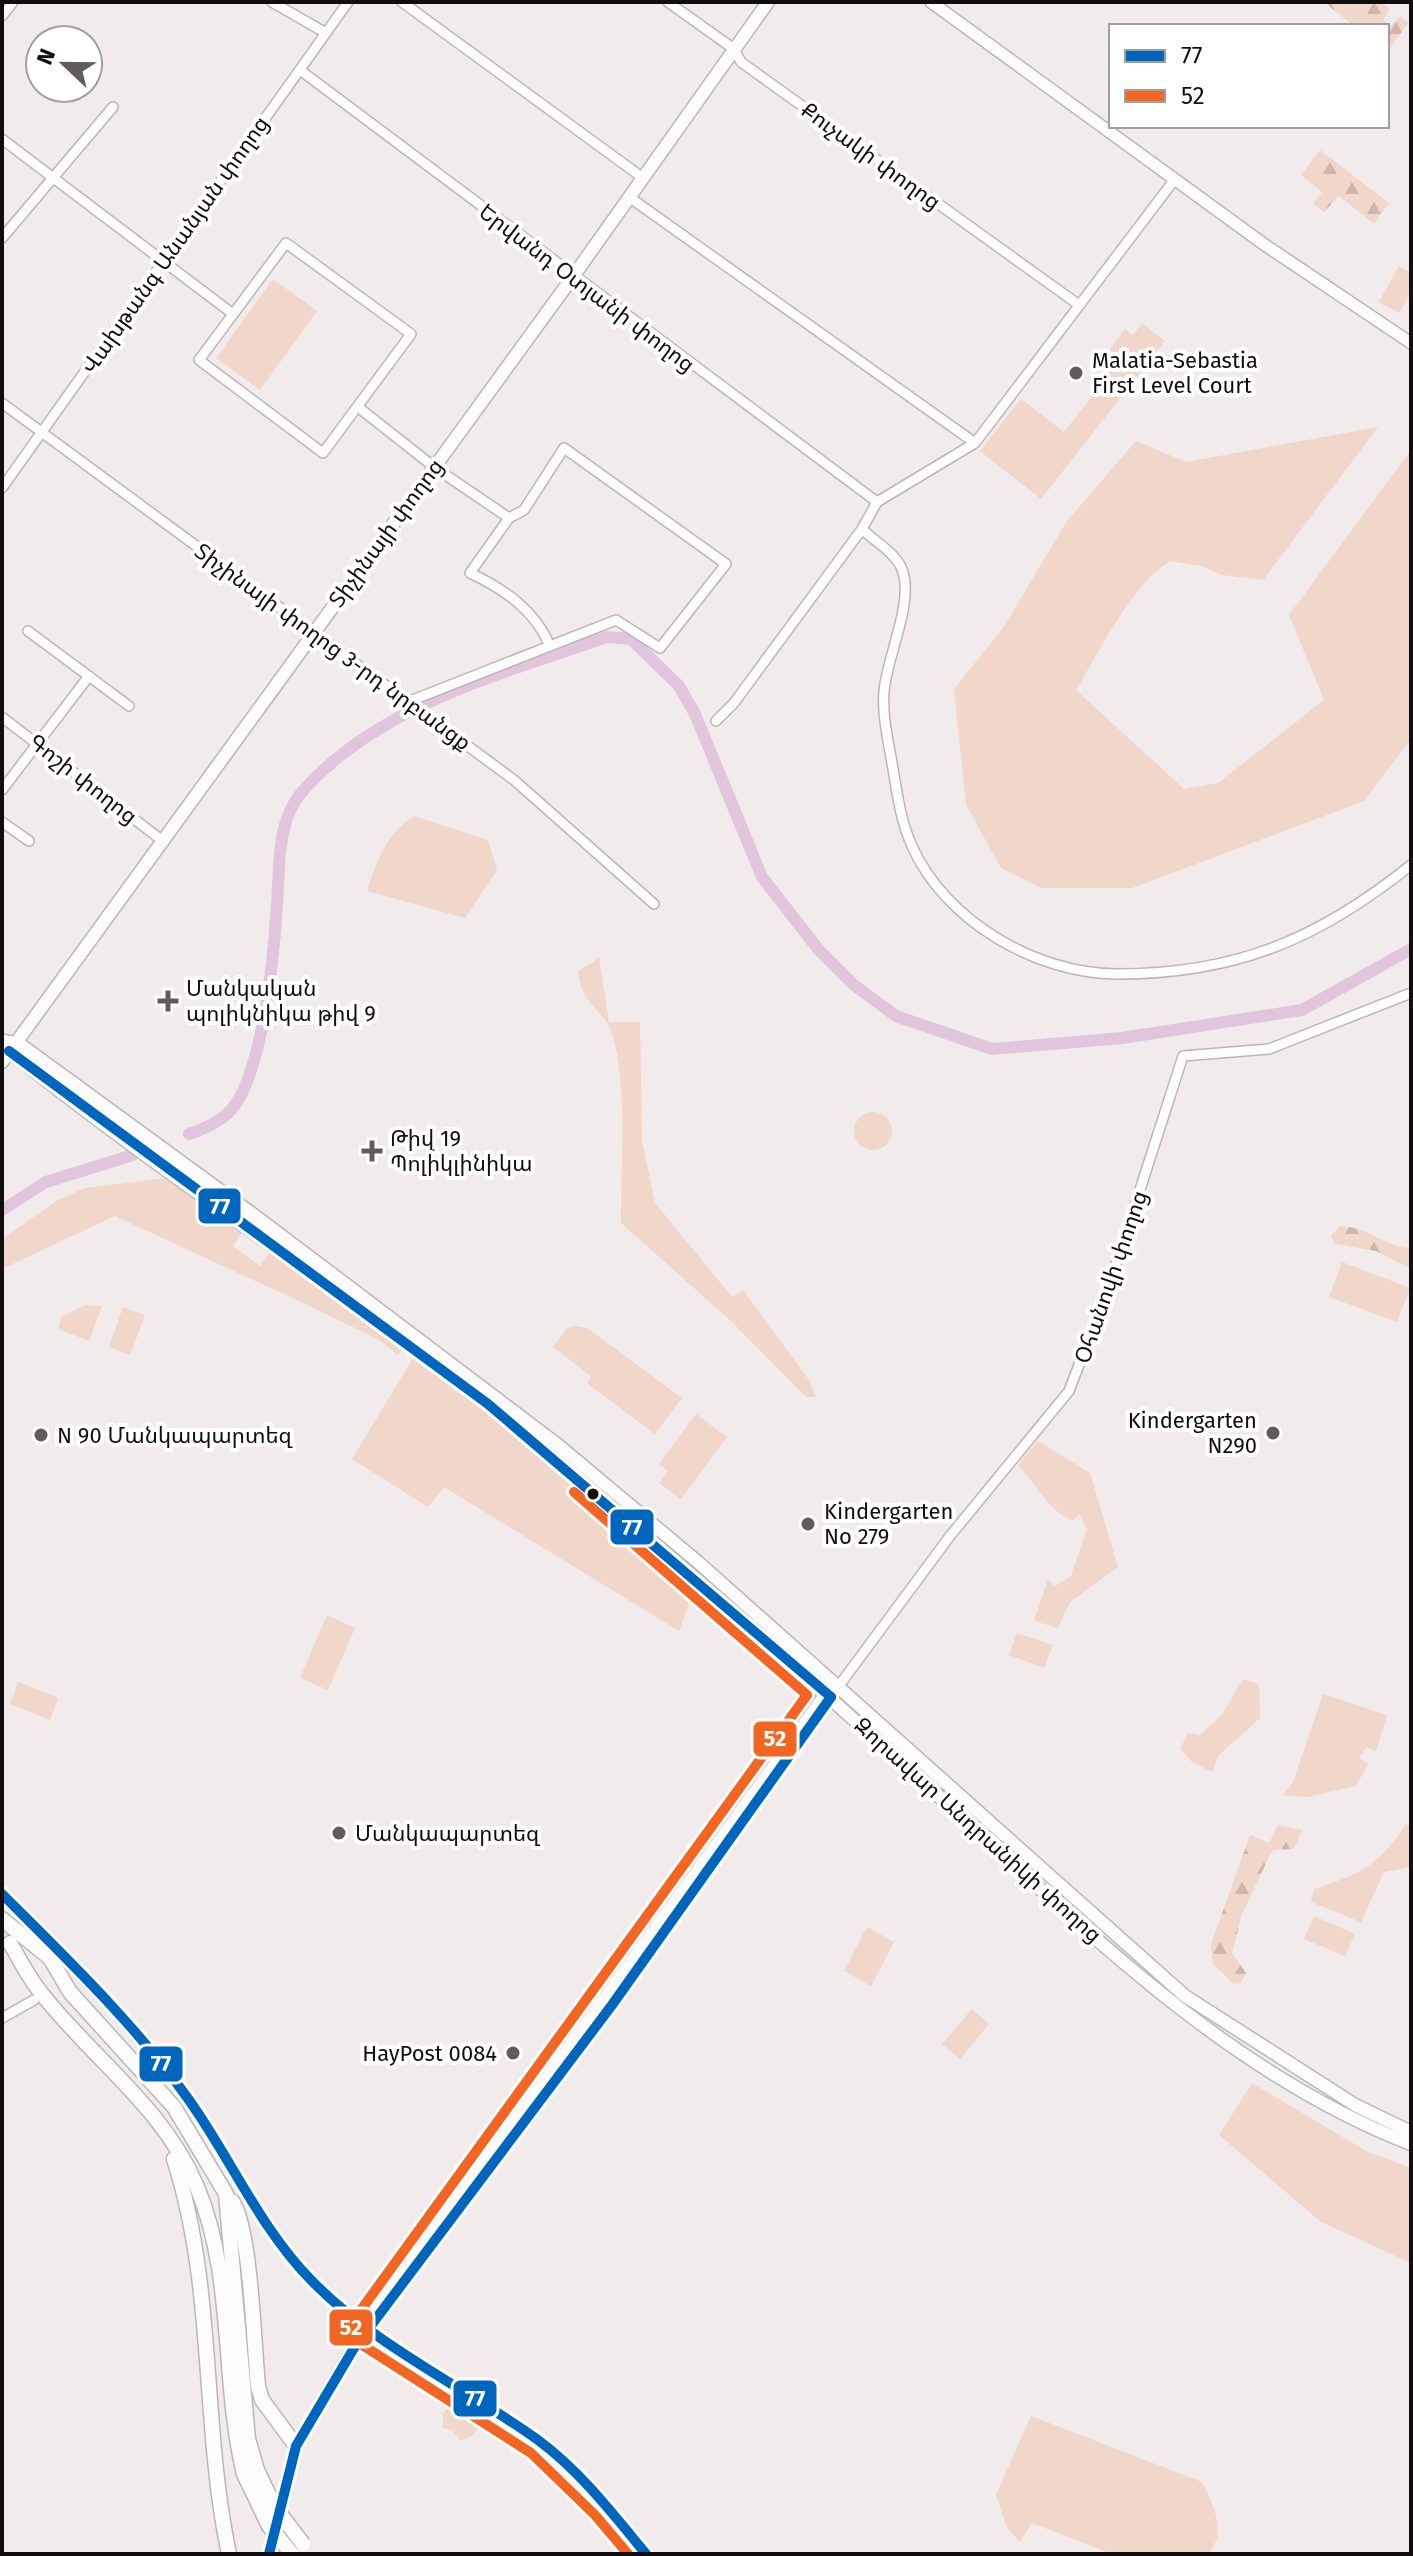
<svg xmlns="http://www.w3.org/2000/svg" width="1413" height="2556" font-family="'Fira Sans','Noto Sans Armenian',sans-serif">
  <defs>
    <pattern id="forest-firs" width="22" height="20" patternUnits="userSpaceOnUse" patternTransform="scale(2)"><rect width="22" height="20" fill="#f1d6ca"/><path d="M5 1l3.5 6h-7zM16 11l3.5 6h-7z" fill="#ceb6ac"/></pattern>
  </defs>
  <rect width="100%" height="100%" fill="#f1ebec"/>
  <!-- green -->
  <g fill="#f1d6ca">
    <polygon points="1399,266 1411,273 1411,292 1399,313 1379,302"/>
    <polygon points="273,279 317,311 260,390 216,358"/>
    <polygon points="1142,323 1165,341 1041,499 980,451 1021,399 1064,432 1108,376 1104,372 1115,357 1108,351 1125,329 1133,335"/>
    <path d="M1378,427L1263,580L1222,575L1201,566L1170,561C1131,585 1100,651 1076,690L1184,789L1218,783L1324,700L1289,615L1411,450V739L1364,801L1132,888H1041L1001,868L966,805L954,689L1003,628L1067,521L1136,441L1186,462Z"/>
    <path d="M414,816L488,840L497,870L465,918L367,891C376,862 387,832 414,816Z"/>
    <path d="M599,958L609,1022H640L642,1141L655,1203L732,1297L743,1290L809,1380L816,1397H806L731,1321L621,1223C620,1164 628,1098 614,1040C607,1008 582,1010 578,971Z"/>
    <circle cx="873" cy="1131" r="19"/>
    <polygon points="174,1177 248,1224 233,1246 260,1266 276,1244 407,1340 398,1355 378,1339 303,1303 115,1216 2,1269 2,1239 58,1200 85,1188"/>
    <polygon points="1342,1262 1410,1288 1397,1322 1329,1297"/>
    <polygon points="85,1305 102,1306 89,1341 58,1329 61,1317"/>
    <polygon points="123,1307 145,1315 130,1355 109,1347"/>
    <polygon points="576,1326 587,1328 682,1398 655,1434 587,1383 591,1376 553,1347 567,1328"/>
    <polygon points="418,1350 696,1586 679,1631 444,1487 428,1507 352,1459"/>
    <polygon points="696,1414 727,1437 681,1499 659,1483 668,1471 659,1464"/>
    <path d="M1038,1441L1090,1473L1118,1567L1070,1602L1058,1628L1034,1621L1048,1579L1055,1586L1071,1576L1087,1529L1079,1514L1073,1521C1046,1509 1040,1488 1018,1465Z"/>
    <polygon points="327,1615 355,1628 328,1690 300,1678"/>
    <polygon points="1017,1633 1053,1645 1044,1668 1009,1655"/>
    <polygon points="1243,1679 1259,1684 1260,1718 1219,1755 1212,1772 1192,1762 1180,1749 1188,1733 1200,1735 1221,1716"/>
    <polygon points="18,1682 58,1698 50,1720 10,1704"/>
    <polygon points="1323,1694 1387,1715 1376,1751 1366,1747 1359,1758 1368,1764 1356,1786 1307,1797 1283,1795 1293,1782"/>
    <path d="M1406,1824L1411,1827V1867L1384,1872L1361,1922L1311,1902L1314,1889C1360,1874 1379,1866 1406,1824Z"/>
    <polygon points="1314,1916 1355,1934 1345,1956 1304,1939"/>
    <polygon points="867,1927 894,1942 871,1986 844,1971"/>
    <polygon points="972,2009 989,2024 960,2059 942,2044"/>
    <polygon points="1252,2083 1368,2152 1411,2168 1411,2263 1321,2222 1219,2135"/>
    <polygon points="452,2401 482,2423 472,2436 461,2441 452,2430 443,2428 443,2414"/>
    <path d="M1031,2416L1202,2482C1213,2505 1228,2532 1208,2554H1112L1032,2523L1020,2542L1007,2528L996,2495Z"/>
  </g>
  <!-- forest -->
  <g fill="url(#forest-firs)">
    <polygon points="1324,2 1381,2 1390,9 1383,20 1391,26 1400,16 1408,23 1388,51 1387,26 1354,26"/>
    <polygon points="1320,150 1389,203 1374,224 1339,196 1324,212 1313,204 1322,192 1301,175"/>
    <path d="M1340,1226C1368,1226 1384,1247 1411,1248V1269L1376,1251L1335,1244L1331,1236Z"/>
    <polygon points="1278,1825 1302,1830 1294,1849 1274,1850 1269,1857 1242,1914 1232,1953 1246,1973 1241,1983 1234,1984 1213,1964 1211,1944 1250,1835 1269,1843"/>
  </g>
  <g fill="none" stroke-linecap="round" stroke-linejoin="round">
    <!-- canal -->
    <g stroke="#e0c5dd" stroke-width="12">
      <path d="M189,1134C204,1129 220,1122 231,1110C263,1074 274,954 277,904C280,868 276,823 301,793C376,706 501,674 606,637L631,639L679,686L695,714L762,877L818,949L854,985L896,1016L992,1049L1122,1038L1302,1010L1411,949"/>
      <polyline points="2,1210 46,1182 133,1155"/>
    </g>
    <!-- minor casing -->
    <g stroke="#bbb6b7" stroke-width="12">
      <g id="minor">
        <polyline points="272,2 326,33"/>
        <polyline points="402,2 643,178"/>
        <polyline points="668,2 734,49 741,62 1079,305"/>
        <polyline points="2,16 13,2"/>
        <polyline points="300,70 877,502 862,529 734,703 716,721"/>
        <polyline points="2,139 233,314"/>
        <polyline points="629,197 975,443"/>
        <polyline points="2,238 113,107"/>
        <polygon points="286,243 411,334 323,453 199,360"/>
        <polyline points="2,403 514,780 654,904"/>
        <polyline points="358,407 434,467 509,518"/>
        <polyline points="2,488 348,2"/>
        <polyline points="877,502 975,443 1175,179"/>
        <path d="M862,529C875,542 898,554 903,572C913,604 887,657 884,691C882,715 888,740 892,763C897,791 900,820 912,846C945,921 1037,974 1117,974C1236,974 1319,939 1411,865"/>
        <polyline points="28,631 129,706"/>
        <path d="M410,701L616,620L660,648L726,564L564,448L524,510L509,518L470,573C504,589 535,610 550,646"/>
        <polyline points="2,717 164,842"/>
        <polyline points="2,790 89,676"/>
        <polyline points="2,822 29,841"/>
        <polyline points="2,1039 17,1042"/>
        <polyline points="838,1687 950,1536 1069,1391 1109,1286 1183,1056 1269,1049 1411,993"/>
        <polyline points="2,2018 34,2000"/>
      </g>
    </g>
    <!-- tertiary casing -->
    <g stroke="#bbb6b7" stroke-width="14">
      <polyline id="tertiary" points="931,2 1265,245 1411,343"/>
    </g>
    <!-- secondary casing -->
    <g stroke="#bbb6b7" stroke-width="15">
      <g id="secondary">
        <polyline points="17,1042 262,1221 558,1445 699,1563 1185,1996 1355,2105 1411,2132"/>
        <path d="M9,1051C195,1201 401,1325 582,1481C705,1586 825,1693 945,1802C1086,1930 1230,2074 1411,2144"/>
        <polyline points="2,1062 572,278 768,2"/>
        <path d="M2,1894C63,1955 140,2031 189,2100C231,2159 261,2229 311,2280C377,2348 462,2386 538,2440C575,2466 617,2518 646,2554"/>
        <polyline points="269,2554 296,2446 364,2329 831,1687"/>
      </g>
    </g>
    <!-- trunk casing -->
    <g stroke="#bbb6b7" stroke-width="17">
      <g id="trunk">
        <polyline points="2,1919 50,1958 70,1992 174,2107 226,2194 248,2439 257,2470"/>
        <path d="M10,1943C20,1960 29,1979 42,1994C93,2059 165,2109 197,2187C235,2278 221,2379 244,2474"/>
        <path d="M174,2159C216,2290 201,2422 229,2554"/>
        <path d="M232,2201C251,2228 254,2348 258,2386L262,2400L296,2446"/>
      </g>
    </g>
    <!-- minor -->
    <use href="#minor" stroke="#fdfcfc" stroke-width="9"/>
    <!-- tertiary -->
    <use href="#tertiary" stroke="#fdfcfc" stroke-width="11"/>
    <!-- secondary -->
    <use href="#secondary" stroke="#fdfcfc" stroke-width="12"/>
    <!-- trunk -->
    <use href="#trunk" stroke="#fdfcfc" stroke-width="14"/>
    <!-- trunk-bridge casing -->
    <g stroke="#bbb6b7" stroke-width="17" stroke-linecap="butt">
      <g id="trunk-bridge">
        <polyline points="257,2470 274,2506 303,2544"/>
        <polyline points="244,2474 269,2526 292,2554"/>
      </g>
    </g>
    <!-- trunk-bridge -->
    <use href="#trunk-bridge" stroke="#fdfcfc" stroke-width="14"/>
    <!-- bus-1 casing -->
    <g stroke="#fff" stroke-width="16">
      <g id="bus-1">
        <polyline points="9,1051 488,1404 831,1697"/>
        <path d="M2,1894C67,1959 135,2024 189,2100C231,2159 260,2228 311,2280C376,2347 463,2386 538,2440C580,2471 613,2514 646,2554"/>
        <polyline points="269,2554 296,2446 354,2348 612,2005 831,1697"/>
      </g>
    </g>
    <!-- bus-2 casing -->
    <g stroke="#fff" stroke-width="16">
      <polyline id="bus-2" points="574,1492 807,1695 353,2321 350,2330 356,2341 531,2453 595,2515 628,2554"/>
    </g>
    <!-- bus-1 -->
    <use href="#bus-1" stroke="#0065bd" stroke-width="10"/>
    <!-- bus-2 -->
    <use href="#bus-2" stroke="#f26522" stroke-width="10"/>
  </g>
  <!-- markers -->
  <g fill="#605b5c" stroke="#fff" stroke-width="3">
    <circle cx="1076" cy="373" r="8"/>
    <path d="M164 989h8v8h8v8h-8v8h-8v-8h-8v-8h8z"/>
    <path d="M368 1139h8v8h8v8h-8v8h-8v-8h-8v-8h8z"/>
    <circle cx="1273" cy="1433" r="8"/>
    <circle cx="41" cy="1435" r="8"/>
    <circle cx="808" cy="1524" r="8"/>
    <circle cx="339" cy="1833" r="8"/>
    <circle cx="513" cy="2053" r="8"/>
  </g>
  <circle fill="#120e0e" stroke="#fff" stroke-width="3" cx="593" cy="1494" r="7"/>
  <g text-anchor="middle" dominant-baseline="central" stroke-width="8" stroke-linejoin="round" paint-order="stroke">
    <!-- street labels -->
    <g font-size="22" fill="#120e0e" stroke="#fff">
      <text transform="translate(871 156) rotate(36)">Քուչակի փողոց</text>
      <text transform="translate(175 245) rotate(-55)">Վախթանգ Անանյան փողոց</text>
      <text transform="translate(587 288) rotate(37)">Երվանդ Օտյանի փողոց</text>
      <text transform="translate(386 533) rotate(-54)">Տիչինայի փողոց</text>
      <text transform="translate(333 647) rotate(36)">Տիչինայի փողոց 3-րդ նրբանցք</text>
      <text transform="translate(83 779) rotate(38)">Գոշի փողոց</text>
      <text transform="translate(1111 1277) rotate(-71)">Օհանովի փողոց</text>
      <text transform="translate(978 1830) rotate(42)">Զորավար Անդրանիկի փողոց</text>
    </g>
    <!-- poi labels -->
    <g font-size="22" fill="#120e0e" stroke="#fff" text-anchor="start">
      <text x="1092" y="360">Malatia-Sebastia<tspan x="1092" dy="25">First Level Court</tspan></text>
      <text x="186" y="988">Մանկական<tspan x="186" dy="25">պոլիկնիկա թիվ 9</tspan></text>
      <text x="390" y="1138">Թիվ 19<tspan x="390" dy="25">Պոլիկլինիկա</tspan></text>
      <text x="1257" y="1420" text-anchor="end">Kindergarten<tspan x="1257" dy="25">N290</tspan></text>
      <text x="57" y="1435">N 90 Մանկապարտեզ</text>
      <text x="824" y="1511">Kindergarten<tspan x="824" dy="25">No 279</tspan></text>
      <text x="355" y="1833">Մանկապարտեզ</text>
      <text x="497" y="2053" text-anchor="end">HayPost 0084</text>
    </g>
  </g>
  <g stroke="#fff" stroke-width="3">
    <rect x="197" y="1187" width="45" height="38" rx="8" fill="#0065bd"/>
    <rect x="609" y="1508" width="46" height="38" rx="8" fill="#0065bd"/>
    <rect x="752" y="1720" width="46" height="38" rx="8" fill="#f26522"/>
    <rect x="138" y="2045" width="46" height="38" rx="8" fill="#0065bd"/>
    <rect x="328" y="2308" width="46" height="39" rx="8" fill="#f26522"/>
    <rect x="452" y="2379" width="46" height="39" rx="8" fill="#0065bd"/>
  </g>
  <g font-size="22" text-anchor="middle" font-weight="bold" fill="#fff">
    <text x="220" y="1214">77</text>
    <text x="632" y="1535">77</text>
    <text x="775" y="1746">52</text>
    <text x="161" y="2071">77</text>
    <text x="351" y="2335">52</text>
    <text x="475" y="2406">77</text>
  </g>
  <!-- border -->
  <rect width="1413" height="2556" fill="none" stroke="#120e0e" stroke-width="8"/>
  <!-- legend -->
  <rect x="1109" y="24" width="280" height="104" fill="#ffffff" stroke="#a09f9f" stroke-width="2"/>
  <rect x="1125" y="50" width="40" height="12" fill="#0065bd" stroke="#a09f9f" stroke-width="2"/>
  <text x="1181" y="64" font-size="24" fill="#120e0e">77</text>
  <rect x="1125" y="90" width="40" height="12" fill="#f26522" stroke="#a09f9f" stroke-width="2"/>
  <text x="1181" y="104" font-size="24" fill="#120e0e">52</text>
  <!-- north arrow -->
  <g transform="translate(64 64) rotate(292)"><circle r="38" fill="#ffffff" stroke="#a09f9f" stroke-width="2"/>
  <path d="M0-6L14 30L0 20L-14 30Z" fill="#605b5c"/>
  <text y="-12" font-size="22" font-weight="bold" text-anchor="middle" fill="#120e0e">N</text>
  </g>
</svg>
